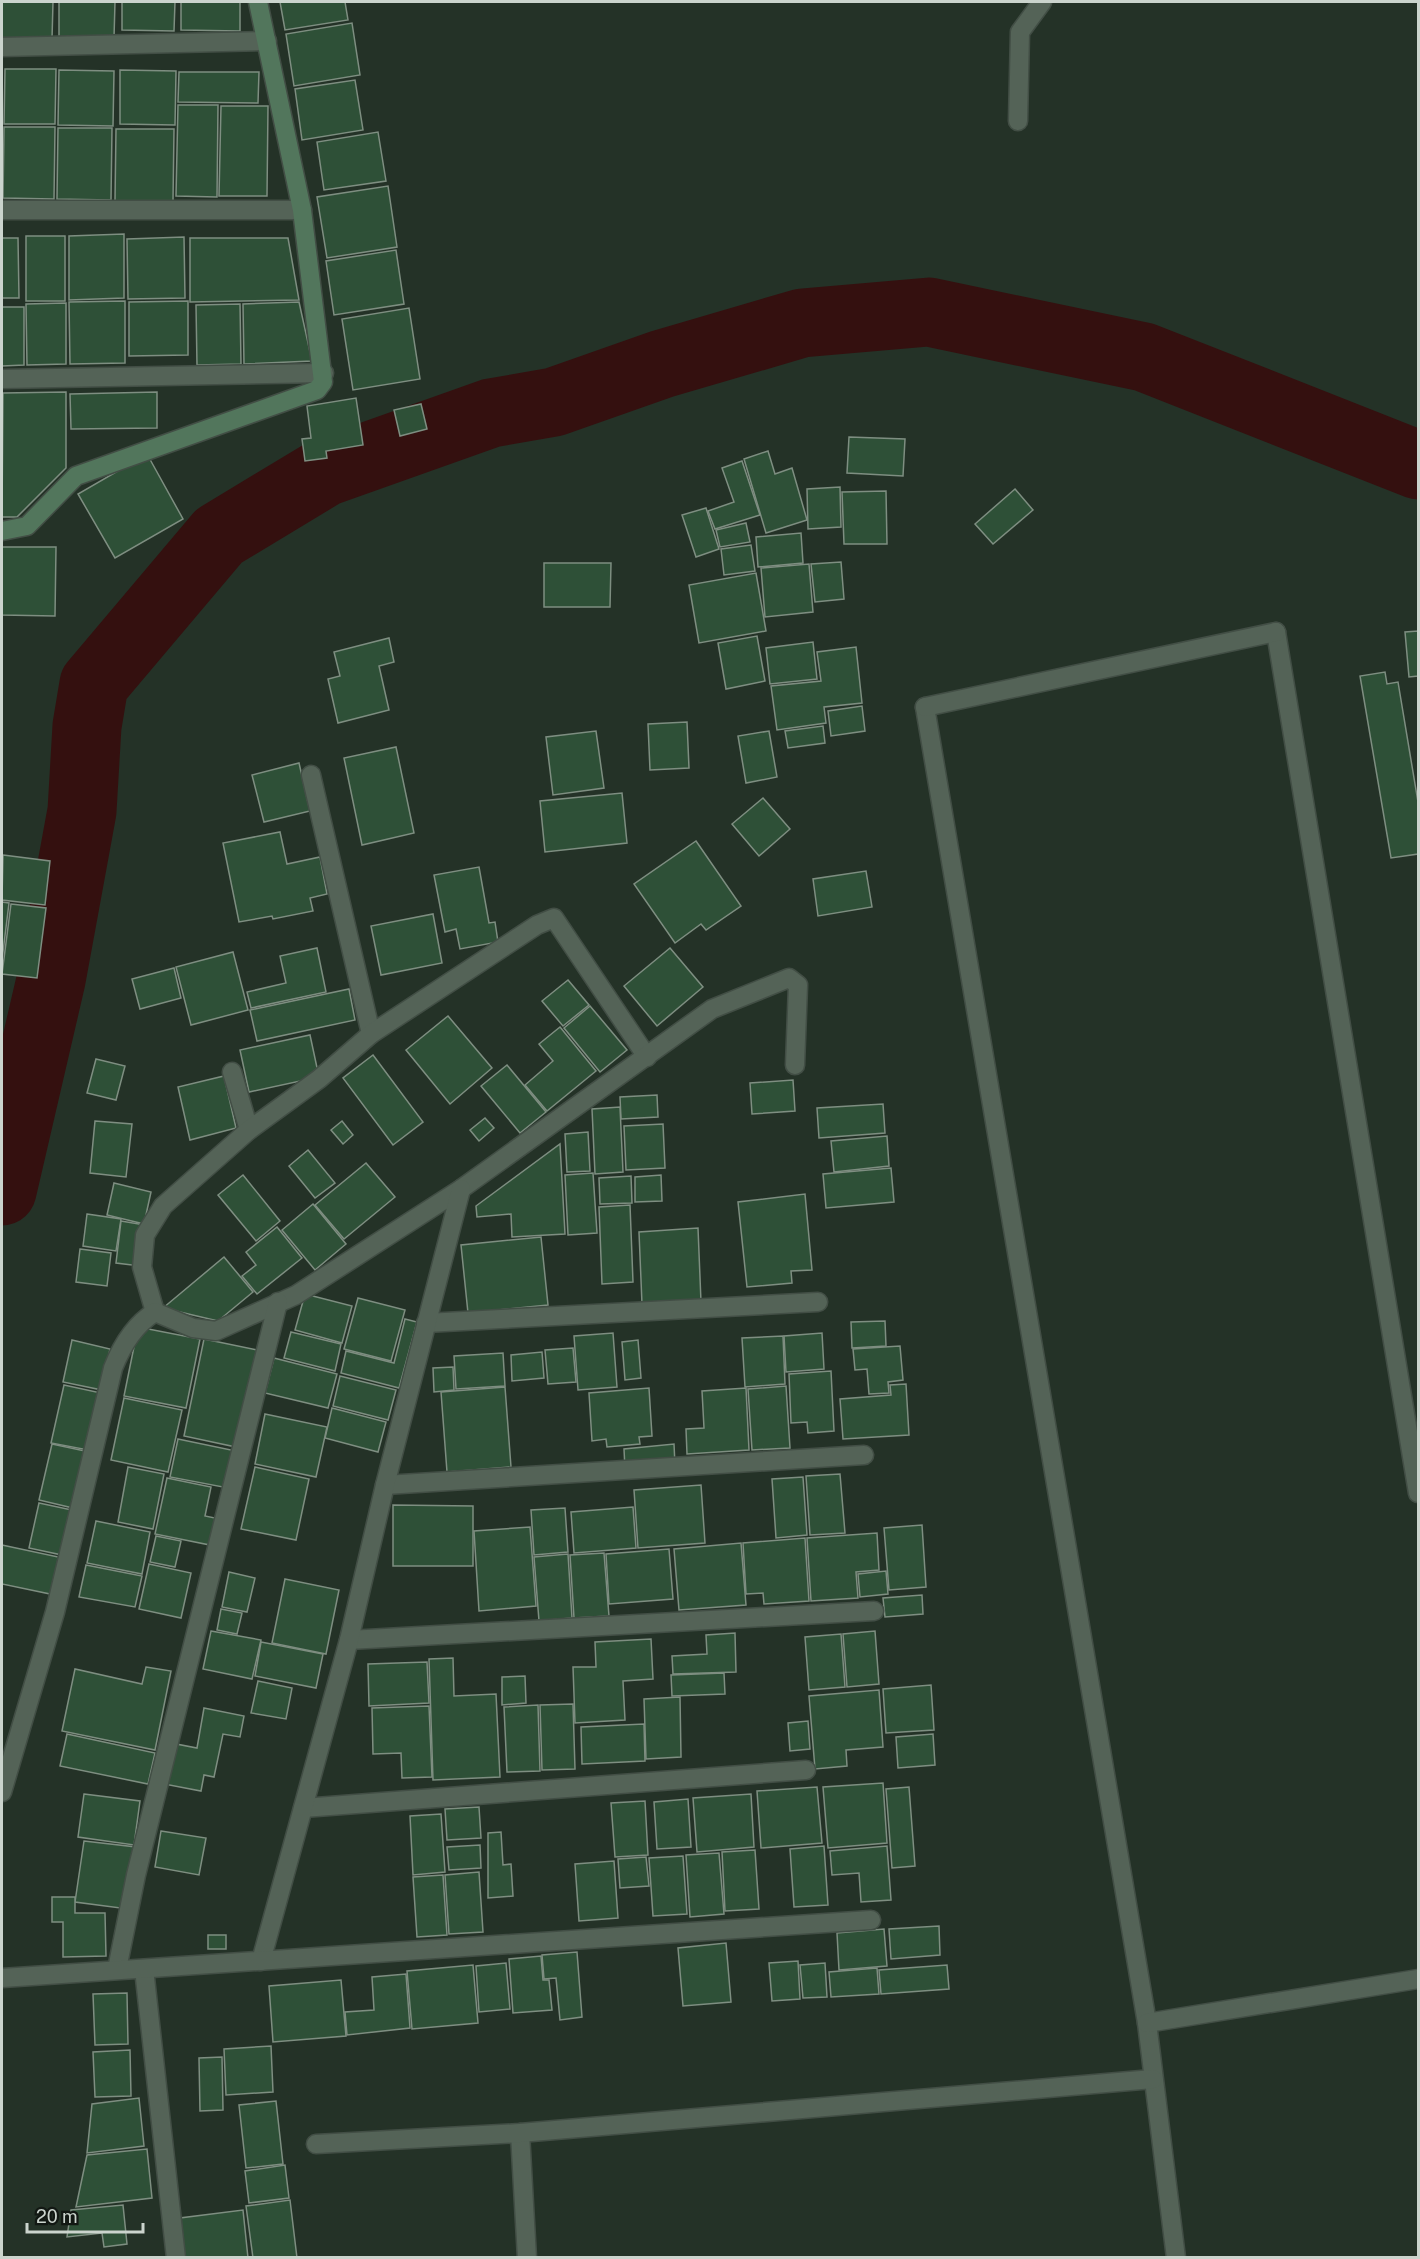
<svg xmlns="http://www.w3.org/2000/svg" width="1420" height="2259" font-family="'Public Sans',sans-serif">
  <rect width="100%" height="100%" fill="#243227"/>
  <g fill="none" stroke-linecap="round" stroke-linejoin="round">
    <!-- river -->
    <polyline stroke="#34100f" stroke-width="69" points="2,1191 51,980 82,811 87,726 94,684 219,536 325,472 491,413 554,402 662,364 802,323 929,312 1144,357 1418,465"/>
  </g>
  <!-- building -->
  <g fill="#2e5037" stroke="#7e8e81" stroke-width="1.5">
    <polygon points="2,2 53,2 52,39 2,38"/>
    <polygon points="59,2 115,2 114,38 59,37"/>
    <polygon points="122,2 175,2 174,31 122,30"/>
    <polygon points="181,2 240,2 240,31 181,30"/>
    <polygon points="280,2 345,2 348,20 285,30"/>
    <polygon points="352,23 360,75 294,86 286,34"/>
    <polygon points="5,69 56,69 55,124 4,124"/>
    <polygon points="59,70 114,71 113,126 58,125"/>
    <polygon points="120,70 176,71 175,125 120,124"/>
    <polygon points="179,72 259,72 258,103 178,102"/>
    <polygon points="355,80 363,130 302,140 295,89"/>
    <polygon points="178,105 218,105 217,197 176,196"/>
    <polygon points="221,106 268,106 267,196 219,196"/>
    <polygon points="4,127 55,127 54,199 3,198"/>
    <polygon points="58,128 112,128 111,200 57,199"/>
    <polygon points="116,129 174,129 173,201 115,201"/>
    <polygon points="378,132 386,181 324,190 317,142"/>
    <polygon points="388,186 397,247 327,258 317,197"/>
    <polygon points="124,234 124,298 69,300 69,236"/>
    <rect x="26" y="236" width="39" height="65"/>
    <polygon points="184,237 185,298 128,299 127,239"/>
    <polygon points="2,238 18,238 19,298 2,298"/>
    <polygon points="190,238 288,238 299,300 190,302"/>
    <polygon points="396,250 404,304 334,315 326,261"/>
    <polygon points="125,301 125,363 70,364 69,302"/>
    <polygon points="188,301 188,355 129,356 129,302"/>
    <polygon points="299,302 312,361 244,364 243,304"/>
    <polygon points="66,303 66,364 27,365 26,304"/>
    <polygon points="240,304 241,364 197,365 196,305"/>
    <polygon points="2,307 24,307 24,365 2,366"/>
    <polygon points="409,308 420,379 353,390 342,319"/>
    <polygon points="66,392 66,468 17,517 2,517 3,393"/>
    <polygon points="157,392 157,428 71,429 70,394"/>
    <polygon points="356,398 363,445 326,451 327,458 305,461 302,439 311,438 307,406"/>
    <polygon points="421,404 427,429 400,436 394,410"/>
    <polygon points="849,437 905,439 903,476 847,473"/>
    <polygon points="768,451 775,474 792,468 807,520 766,533 744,459"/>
    <polygon points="147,454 183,519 115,558 78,494"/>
    <polygon points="742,461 760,515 715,529 708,511 734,502 722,468"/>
    <polygon points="840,487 841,527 808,529 807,489"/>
    <polygon points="1015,489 1033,510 993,544 975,524"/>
    <polygon points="886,491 887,544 844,544 842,492"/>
    <polygon points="706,508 719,549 696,557 682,515"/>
    <polygon points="746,523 750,542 720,547 716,530"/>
    <polygon points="801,533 803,563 758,567 756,537"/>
    <polygon points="751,545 755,571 724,575 721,549"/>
    <polygon points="2,547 56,547 55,616 2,615"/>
    <polygon points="841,562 844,599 815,602 811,564"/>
    <polygon points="544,563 611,563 610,607 544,607"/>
    <polygon points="809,564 813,612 765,617 761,568"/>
    <polygon points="756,573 766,631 699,643 689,585"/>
    <polygon points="1418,631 1418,676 1409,677 1405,632"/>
    <polygon points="757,636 765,681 726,689 718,643"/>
    <polygon points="389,638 394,662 379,666 389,710 338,723 328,679 340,676 334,652"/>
    <polygon points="813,642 817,679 770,684 766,648"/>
    <polygon points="856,647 862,703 824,707 826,723 777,730 771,686 821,681 817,652"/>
    <polygon points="1385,672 1387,684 1398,682 1418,802 1418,854 1391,858 1360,676"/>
    <polygon points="862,706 865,731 831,736 828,711"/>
    <polygon points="687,722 689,768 650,770 648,724"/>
    <polygon points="823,726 825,743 788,748 785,731"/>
    <polygon points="596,731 604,788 553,795 546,737"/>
    <polygon points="769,731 777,777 746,783 738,736"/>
    <polygon points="396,747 414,833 362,845 344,758"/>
    <polygon points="299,763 310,811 264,822 252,775"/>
    <polygon points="622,793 627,843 545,852 540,801"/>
    <polygon points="763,798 790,829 759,856 732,824"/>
    <polygon points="280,832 287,864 320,857 327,894 310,898 313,911 273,919 272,916 239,922 223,843"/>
    <polygon points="696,841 741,906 706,930 701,924 675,943 634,884"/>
    <polygon points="3,855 50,861 45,905 2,900"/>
    <polygon points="479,867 489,923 495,922 498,942 460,949 456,929 445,932 434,875"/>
    <polygon points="866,871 872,907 818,916 813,879"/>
    <polygon points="2,902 9,903 2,960"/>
    <polygon points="11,904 46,908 37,978 2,974"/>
    <polygon points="433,914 442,963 381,975 371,926"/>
    <polygon points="317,948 326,992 251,1008 247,992 286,983 280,956"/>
    <polygon points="670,948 703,987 657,1026 624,986"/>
    <polygon points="233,952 248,1010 191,1025 176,967"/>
    <polygon points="174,968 181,998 140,1009 132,979"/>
    <polygon points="568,980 589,1005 563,1026 542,1001"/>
    <polygon points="349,989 355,1020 257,1041 250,1010"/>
    <polygon points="590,1006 627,1050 600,1072 564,1028"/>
    <polygon points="448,1016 492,1068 450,1104 406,1050"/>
    <polygon points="560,1027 596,1071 547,1111 525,1085 553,1061 539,1044"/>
    <polygon points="310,1035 319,1077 249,1092 240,1050"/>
    <polygon points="373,1055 423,1122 393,1145 343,1078"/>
    <polygon points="96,1059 125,1066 116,1100 87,1093"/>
    <polygon points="507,1065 546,1112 520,1133 481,1086"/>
    <polygon points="224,1076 236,1128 190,1140 178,1087"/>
    <polygon points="793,1080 795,1111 752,1114 750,1083"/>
    <polygon points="657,1095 658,1117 621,1119 620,1097"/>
    <polygon points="883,1104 885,1133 819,1138 817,1108"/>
    <polygon points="620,1107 623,1172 595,1174 592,1109"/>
    <polygon points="485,1118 494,1128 479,1141 470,1130"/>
    <polygon points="95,1121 132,1124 126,1177 90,1173"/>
    <polygon points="342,1121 353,1135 343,1144 331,1130"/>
    <polygon points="663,1124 665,1168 626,1170 624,1126"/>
    <polygon points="588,1132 590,1171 567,1172 565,1134"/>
    <polygon points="887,1136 889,1166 834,1172 831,1141"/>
    <polygon points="560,1144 565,1234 512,1237 511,1214 477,1217 476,1206"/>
    <polygon points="308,1150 335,1183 315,1198 289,1166"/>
    <polygon points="366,1163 395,1197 344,1239 315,1205"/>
    <polygon points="891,1168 894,1202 826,1208 823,1174"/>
    <polygon points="593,1173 597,1233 568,1235 565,1175"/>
    <polygon points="243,1175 280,1221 256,1241 218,1195"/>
    <polygon points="661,1175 662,1201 635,1202 635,1177"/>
    <polygon points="631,1176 632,1203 600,1204 599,1178"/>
    <polygon points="114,1183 151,1192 144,1224 107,1215"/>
    <polygon points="805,1194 812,1270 791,1271 792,1283 747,1287 738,1202"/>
    <polygon points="313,1204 346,1244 315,1270 282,1230"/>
    <polygon points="630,1205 633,1282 602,1284 599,1207"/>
    <polygon points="87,1214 121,1219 116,1251 83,1246"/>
    <polygon points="121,1221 145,1225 140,1266 116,1263"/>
    <polygon points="277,1227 302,1258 257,1294 242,1276 256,1265 246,1252"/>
    <polygon points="698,1228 701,1302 642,1304 639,1232"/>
    <polygon points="541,1237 548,1305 468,1313 461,1245"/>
    <polygon points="80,1249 111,1253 107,1286 76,1282"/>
    <polygon points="224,1257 253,1292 218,1321 163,1308"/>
    <polygon points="305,1294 352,1306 342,1343 295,1330"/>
    <polygon points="358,1298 405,1310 391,1361 344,1349"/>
    <polygon points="405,1319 417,1322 399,1388 341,1373 346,1351 394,1363"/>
    <polygon points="885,1321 886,1346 852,1348 851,1322"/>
    <polygon points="138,1327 200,1339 186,1408 124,1396"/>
    <polygon points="291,1332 341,1344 335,1371 284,1358"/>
    <polygon points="613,1333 617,1387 578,1390 574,1336"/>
    <polygon points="822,1333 824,1369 786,1372 784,1336"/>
    <polygon points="783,1336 785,1384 745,1387 742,1338"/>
    <polygon points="204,1339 257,1350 236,1447 184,1436"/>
    <polygon points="72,1340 110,1349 102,1390 63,1382"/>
    <polygon points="638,1340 641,1378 625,1380 622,1342"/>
    <polygon points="900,1346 903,1380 888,1382 889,1393 869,1394 867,1369 855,1370 853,1349"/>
    <polygon points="573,1348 576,1382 548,1384 545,1350"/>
    <polygon points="542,1352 544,1378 512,1381 511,1355"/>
    <polygon points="503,1353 505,1386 456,1389 454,1356"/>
    <polygon points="274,1358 337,1374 328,1408 265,1393"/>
    <polygon points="453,1367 454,1390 434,1392 433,1368"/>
    <polygon points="831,1371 834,1431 808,1433 807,1422 791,1423 789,1374"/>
    <polygon points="340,1376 396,1390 388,1420 333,1406"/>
    <polygon points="906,1384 909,1435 843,1439 840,1399 891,1395 890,1385"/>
    <polygon points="64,1385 101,1393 88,1450 51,1443"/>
    <polygon points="786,1386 790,1448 752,1450 748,1389"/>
    <polygon points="505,1387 511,1467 447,1472 441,1392"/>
    <polygon points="649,1388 652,1436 639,1437 640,1444 607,1447 606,1439 592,1441 589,1393"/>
    <polygon points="746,1388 749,1450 687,1454 686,1429 704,1428 702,1391"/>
    <polygon points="124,1398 182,1410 168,1472 111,1460"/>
    <polygon points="332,1408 386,1422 378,1452 325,1438"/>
    <polygon points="265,1414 327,1427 316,1477 255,1464"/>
    <polygon points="178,1439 236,1451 228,1488 170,1477"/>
    <polygon points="52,1444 85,1451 73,1508 39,1500"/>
    <polygon points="674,1444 675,1465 625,1469 624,1449"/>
    <polygon points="128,1467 164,1474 153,1529 118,1522"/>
    <polygon points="255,1467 309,1479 296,1540 241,1529"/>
    <polygon points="840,1474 845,1533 810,1535 806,1476"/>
    <polygon points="803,1477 807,1535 776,1538 772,1479"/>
    <polygon points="167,1478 211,1487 205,1516 215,1518 210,1545 155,1534"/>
    <polygon points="701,1485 705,1543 638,1548 634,1490"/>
    <polygon points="39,1503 72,1510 62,1555 29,1548"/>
    <polygon points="393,1505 473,1506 473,1566 393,1566"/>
    <polygon points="633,1507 636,1548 574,1553 571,1512"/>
    <polygon points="565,1508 568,1552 534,1555 531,1510"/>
    <polygon points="96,1521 150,1532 142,1574 87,1563"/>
    <polygon points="922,1525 926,1587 889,1590 884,1528"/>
    <polygon points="530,1527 536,1606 479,1611 474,1531"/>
    <polygon points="877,1533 879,1570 856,1572 858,1598 811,1601 807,1538"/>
    <polygon points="156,1536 181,1541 175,1567 150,1562"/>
    <polygon points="805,1538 809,1601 764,1604 763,1593 746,1594 743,1543"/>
    <polygon points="741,1543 746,1605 679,1610 674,1549"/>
    <polygon points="2,1545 63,1558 55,1595 2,1584"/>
    <polygon points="669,1549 673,1599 609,1604 606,1554"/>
    <polygon points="604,1553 609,1616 574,1618 570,1555"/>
    <polygon points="568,1554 572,1618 539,1621 534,1557"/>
    <polygon points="149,1564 191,1573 181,1618 139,1609"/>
    <polygon points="86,1565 142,1576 135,1607 79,1597"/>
    <polygon points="886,1571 888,1594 860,1597 858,1574"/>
    <polygon points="229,1572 255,1578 247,1612 222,1607"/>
    <polygon points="285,1579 339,1590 326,1654 272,1643"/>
    <polygon points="922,1595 923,1614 885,1617 883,1598"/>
    <polygon points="221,1609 242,1613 237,1634 217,1630"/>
    <polygon points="211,1631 261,1640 252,1679 203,1669"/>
    <polygon points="875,1631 879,1684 847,1687 843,1634"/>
    <polygon points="735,1633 736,1672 673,1674 672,1656 707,1654 706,1635"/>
    <polygon points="841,1634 845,1687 809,1690 805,1637"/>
    <polygon points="651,1639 653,1679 623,1681 625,1720 575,1723 573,1667 596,1667 595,1642"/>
    <polygon points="261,1642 323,1654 316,1688 255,1676"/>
    <polygon points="453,1658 454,1696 496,1694 500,1777 433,1780 429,1659"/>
    <polygon points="427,1662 429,1703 369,1706 368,1664"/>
    <polygon points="146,1667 171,1671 155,1750 62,1731 75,1669 142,1684"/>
    <polygon points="724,1673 725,1694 672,1696 671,1675"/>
    <polygon points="525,1676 526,1703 502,1705 502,1677"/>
    <polygon points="258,1681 292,1688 286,1719 251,1713"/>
    <polygon points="931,1685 934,1730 886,1733 883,1689"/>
    <polygon points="879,1690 883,1747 846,1750 847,1766 815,1769 809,1696"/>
    <polygon points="680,1697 681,1757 646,1759 644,1699"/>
    <polygon points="573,1704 575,1769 542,1770 540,1705"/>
    <polygon points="538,1705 540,1771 507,1772 504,1707"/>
    <polygon points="429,1706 432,1777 402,1778 401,1753 373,1754 372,1708"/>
    <polygon points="204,1708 244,1716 240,1737 223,1734 214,1777 204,1775 201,1791 164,1784 171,1743 197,1748"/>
    <polygon points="808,1721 810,1749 790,1751 788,1723"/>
    <polygon points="644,1724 645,1761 582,1764 581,1727"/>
    <polygon points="67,1734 155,1753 148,1784 60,1766"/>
    <polygon points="933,1734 935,1765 898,1768 896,1737"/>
    <polygon points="883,1783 887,1843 828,1848 823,1787"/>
    <polygon points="817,1787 822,1843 761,1848 757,1791"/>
    <polygon points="909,1787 915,1866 892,1868 886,1789"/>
    <polygon points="84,1794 140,1801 134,1845 78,1837"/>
    <polygon points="751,1794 754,1847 697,1852 693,1798"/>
    <polygon points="688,1799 691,1847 657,1849 654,1802"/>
    <polygon points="645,1801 648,1855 615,1857 611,1803"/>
    <polygon points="479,1807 481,1838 447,1840 445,1809"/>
    <polygon points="441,1814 445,1872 413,1875 410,1816"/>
    <polygon points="161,1831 206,1838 199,1875 155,1867"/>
    <polygon points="501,1832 503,1865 511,1864 513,1896 488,1898 488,1833"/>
    <polygon points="84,1841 136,1847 128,1909 75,1902"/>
    <polygon points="480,1845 481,1868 449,1870 447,1847"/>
    <polygon points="824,1846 828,1905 794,1907 790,1849"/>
    <polygon points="887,1846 891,1900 861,1902 859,1873 832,1875 830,1851"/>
    <polygon points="755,1850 759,1909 725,1911 722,1852"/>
    <polygon points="719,1853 724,1914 690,1917 686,1855"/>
    <polygon points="683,1856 687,1914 653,1916 649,1858"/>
    <polygon points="646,1857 649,1886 620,1888 618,1859"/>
    <polygon points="614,1861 618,1918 579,1921 575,1864"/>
    <polygon points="479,1872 483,1932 449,1934 445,1875"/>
    <polygon points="443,1875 447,1935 417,1937 413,1877"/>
    <polygon points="52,1897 75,1897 75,1913 105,1913 106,1956 63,1957 63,1922 52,1922"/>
    <polygon points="939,1926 940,1955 891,1959 889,1929"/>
    <polygon points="884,1929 887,1966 839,1970 837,1933"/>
    <rect x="208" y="1935" width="18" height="14"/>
    <polygon points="726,1943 731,2002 683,2006 678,1948"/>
    <polygon points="577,1952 582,2017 560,2020 556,1978 544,1979 542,1955"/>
    <polygon points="541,1956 543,1980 549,1980 552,2010 513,2013 509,1959"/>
    <polygon points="798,1961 800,1999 772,2001 769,1963"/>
    <polygon points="506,1963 510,2009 479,2012 476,1966"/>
    <polygon points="825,1963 827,1997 803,1998 800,1965"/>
    <polygon points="473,1965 478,2023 412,2029 407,1971"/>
    <polygon points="947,1965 949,1989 881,1994 879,1970"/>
    <polygon points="877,1968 879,1994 831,1997 829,1972"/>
    <polygon points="406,1974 410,2028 347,2035 345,2012 374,2010 372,1977"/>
    <polygon points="341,1980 346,2036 273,2042 269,1986"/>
    <polygon points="127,1993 128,2044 95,2045 93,1994"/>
    <polygon points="271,2046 273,2092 226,2095 224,2049"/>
    <polygon points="130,2050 131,2096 95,2097 93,2052"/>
    <polygon points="222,2057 223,2110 200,2111 199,2058"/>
    <polygon points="139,2098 144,2146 87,2153 92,2104"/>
    <polygon points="276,2101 283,2164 246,2168 239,2105"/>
    <polygon points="147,2149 152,2198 76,2207 87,2155"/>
    <polygon points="285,2165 289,2198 249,2203 245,2171"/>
    <polygon points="290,2200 297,2258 253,2258 246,2206"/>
    <polygon points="123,2205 127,2244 104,2247 102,2233 67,2237 71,2210"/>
    <polygon points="243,2210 248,2258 185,2258 180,2218"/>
  </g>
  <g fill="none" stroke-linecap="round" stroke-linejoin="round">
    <!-- lane casing -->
    <g stroke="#424e45" stroke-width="21">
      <g id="lane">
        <polyline points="1276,632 1418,1493"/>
        <polyline points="925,707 1147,2023 1176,2258"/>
        <polyline points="1147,2023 1418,1979"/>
        <polyline points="520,2133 527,2258"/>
        <polyline points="316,2144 520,2133 1153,2079"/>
      </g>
    </g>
    <!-- street casing -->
    <g stroke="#424e45" stroke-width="21">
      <g id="street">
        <polyline points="2,47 267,41"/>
        <polyline points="1018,121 1020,32 1042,2"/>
        <polyline points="2,210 302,210"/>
        <polyline points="2,379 324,373"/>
        <polyline points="925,707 1276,632"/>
        <polyline points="311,775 371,1034"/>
        <polyline points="232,1072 249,1130"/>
        <polyline points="155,1312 142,1267 145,1235 163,1206 249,1130 319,1079 371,1034 537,925 554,918 647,1057"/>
        <polyline points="426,1323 818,1302"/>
        <polyline points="385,1485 864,1455"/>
        <polyline points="349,1640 874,1611"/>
        <path d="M2,1792L55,1612L113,1368C122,1345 134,1325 155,1312L193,1328L216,1331L296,1295L461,1189L712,1009L789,978L798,985L795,1065"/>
        <polyline points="303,1808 806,1770"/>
        <polyline points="261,1961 349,1640 385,1485 461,1189"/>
        <polyline points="117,1969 136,1875 278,1302"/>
        <polyline points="144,1969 176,2258"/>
        <polyline points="2,1978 871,1920"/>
      </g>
    </g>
    <!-- secondary casing -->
    <g stroke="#424e45" stroke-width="21">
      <polyline id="secondary" points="2,531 27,526 76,476 317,390 323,382 302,210 258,2"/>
    </g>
    <!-- lane -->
    <use href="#lane" stroke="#546357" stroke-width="18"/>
    <!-- street -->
    <use href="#street" stroke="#546357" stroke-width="18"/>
    <!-- secondary -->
    <use href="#secondary" stroke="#52765c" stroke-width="18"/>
  </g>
  <!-- border -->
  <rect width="1420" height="2259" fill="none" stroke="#cbd4cd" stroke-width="6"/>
  <!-- scale -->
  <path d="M27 2223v9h116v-9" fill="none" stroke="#cbd4cd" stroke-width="3"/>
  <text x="36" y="2223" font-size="18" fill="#cbd4cd" stroke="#121813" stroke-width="4.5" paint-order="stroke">20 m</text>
</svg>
